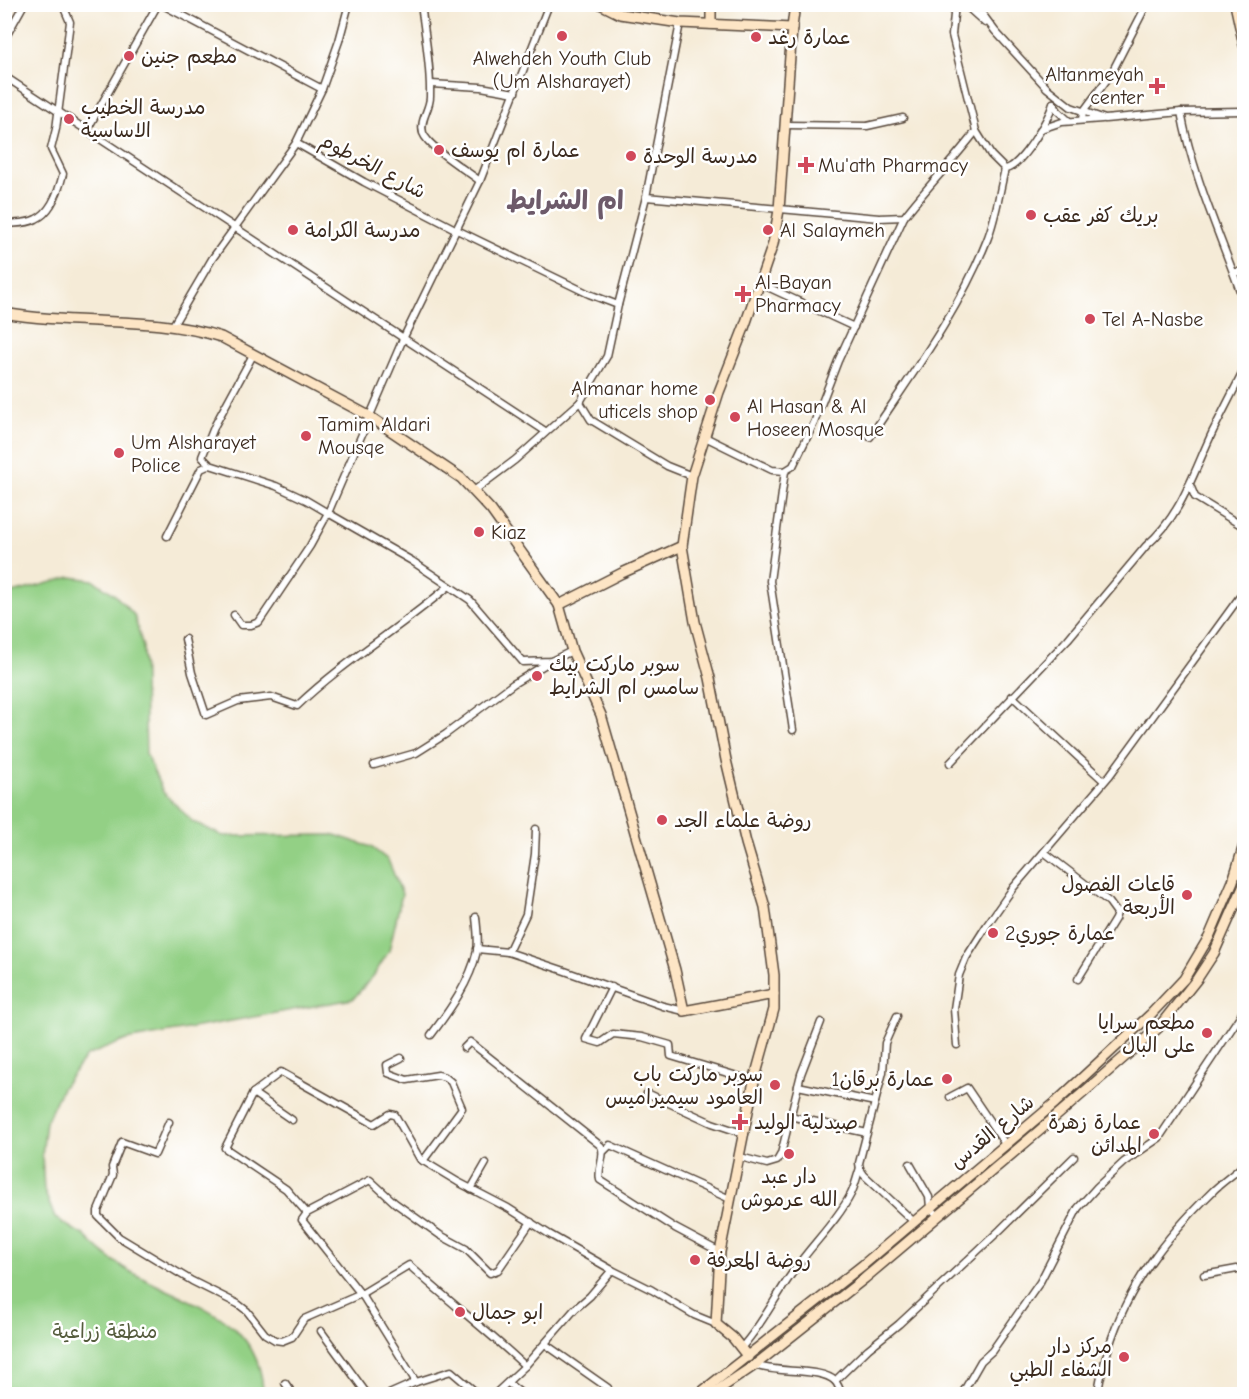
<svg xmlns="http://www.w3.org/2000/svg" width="1249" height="1399" font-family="'Comic Neue','Playpen Sans Arabic',sans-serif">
  <rect width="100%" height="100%" fill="#fff"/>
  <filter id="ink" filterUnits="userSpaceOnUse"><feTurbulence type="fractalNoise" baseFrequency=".0167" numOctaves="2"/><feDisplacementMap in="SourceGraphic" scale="12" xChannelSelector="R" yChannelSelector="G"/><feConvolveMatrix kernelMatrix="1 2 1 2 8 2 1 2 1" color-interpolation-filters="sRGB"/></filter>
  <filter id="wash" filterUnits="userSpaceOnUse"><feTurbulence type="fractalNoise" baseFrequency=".008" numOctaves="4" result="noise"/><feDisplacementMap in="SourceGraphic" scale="24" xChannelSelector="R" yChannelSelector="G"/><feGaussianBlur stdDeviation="1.35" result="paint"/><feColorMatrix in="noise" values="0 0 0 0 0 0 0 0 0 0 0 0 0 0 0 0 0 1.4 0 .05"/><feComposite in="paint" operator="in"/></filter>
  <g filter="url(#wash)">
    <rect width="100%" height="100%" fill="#f5ebd7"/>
    <!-- green -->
    <path fill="#93d085" stroke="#677d52" stroke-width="1.5" d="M71,577L93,580L114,594L134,615L143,647L146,754L163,792L193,822L223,836L335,835L371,847L388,860L402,894L389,951L374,975L353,999L126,1040L86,1056L62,1088L46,1122L42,1155L44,1190L55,1218L81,1234L82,1233C93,1245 107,1257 121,1266C176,1302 262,1311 263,1394H5V595Z"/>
  </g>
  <g filter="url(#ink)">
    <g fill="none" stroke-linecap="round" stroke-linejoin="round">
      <!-- street casing -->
      <g stroke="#57473a" stroke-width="9">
        <g id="street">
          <polyline points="161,4 322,89"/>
          <path d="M421,4C425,35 431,67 430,97C430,109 419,121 423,133C428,147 467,171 480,181"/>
          <polyline points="549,4 480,181 403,339 328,513 412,561 470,600 523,662 551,661 572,651"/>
          <path d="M955,4L952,35L976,131L991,155L1005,169C1020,168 1050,118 1053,103"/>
          <polyline points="964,4 985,23"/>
          <path d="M975,4L995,31L1047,88L1071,107L1105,119L1181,112C1193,178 1222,239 1244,302"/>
          <polyline points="4,40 24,4"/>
          <polyline points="4,76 545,431"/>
          <polyline points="431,84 481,87 515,93"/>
          <polyline points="1053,103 1058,111 1069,121"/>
          <polyline points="1181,112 1244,111"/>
          <polyline points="1082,120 1083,112 1111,74 1147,4"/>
          <polyline points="785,125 867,126 903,118"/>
          <polyline points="1041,129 1062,122 1102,119"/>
          <polyline points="87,130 158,4"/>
          <polyline points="296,143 364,182 457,230 589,294 618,305"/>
          <path d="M646,197L879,218L904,217C927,187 953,161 976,131"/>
          <path d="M6,224C16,223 27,224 36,219C52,212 59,190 63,174L51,149L56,129L70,22L64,8L60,4"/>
          <polyline points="1235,272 1244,272"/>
          <polyline points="759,283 854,327"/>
          <polyline points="172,327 212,259 296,143 322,89 339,41 349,4"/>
          <polyline points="580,402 591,420 667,466 692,476"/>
          <polyline points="705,437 772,470 785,471 793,466 814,423 838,361 904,217"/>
          <path d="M870,437C912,374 959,311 987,240C996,218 999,193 1005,169"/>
          <polyline points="210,465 202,457 215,425 253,355"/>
          <polyline points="785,471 770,581 793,730"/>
          <polyline points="1190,485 1195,497 1244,527"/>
          <polyline points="475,490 515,460 580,402 607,356 618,305 646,197 680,23"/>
          <polyline points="167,536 201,469 210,465 276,486 306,500 328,513 310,546 259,622 251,625 241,625 234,615"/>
          <path d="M185,639L192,673L206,715L238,701L271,697L297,706C344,661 400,628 449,586"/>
          <polyline points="1012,696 1104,781"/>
          <path d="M950,763L1068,639L1146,546C1182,515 1193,473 1213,431C1223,411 1234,390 1244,370"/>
          <polyline points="374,765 416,753 446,734 513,684 551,661"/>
          <polyline points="536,829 535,854 526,914 508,952 562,970 663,1006 684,1011"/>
          <polyline points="1044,852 1109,902 1117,913 1115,919 1078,979"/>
          <polyline points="477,949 508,952"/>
          <polyline points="612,987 586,1039 600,1043 613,1034 642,1037 670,1045 671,1056 754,1081"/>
          <polyline points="897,1016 885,1043 883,1072 859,1163 860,1169 864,1175 913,1221"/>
          <path d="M431,1035C450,1010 470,982 477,951C479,941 477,928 476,917"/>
          <polyline points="957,1045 954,1009 959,975 966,958 987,925 1013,888 1110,775 1244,591"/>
          <path d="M464,1048L470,1042L601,1146C606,1156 597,1168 600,1180L675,1228L720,1252"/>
          <polyline points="401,1058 387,1065 388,1073 407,1080 438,1075 445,1077 451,1082 462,1108 423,1161"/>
          <polyline points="798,1086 875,1102"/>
          <polyline points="253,1093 281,1072 374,1124 390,1114 395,1115 420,1159 458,1182 508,1208 549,1234 612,1270 652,1290 694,1315 716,1324"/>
          <polyline points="647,1093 712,1123 745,1134"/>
          <polyline points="950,1097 967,1088 1005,1144"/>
          <polyline points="790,1116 867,1133"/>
          <polyline points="292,1120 253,1093 225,1148 286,1189 307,1213 302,1220 364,1298 416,1382"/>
          <path d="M169,1122L155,1154L122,1142L112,1167L113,1175L98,1211V1216L119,1237L192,1281L238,1304L247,1311L265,1334L275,1340L282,1341L292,1337L304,1319L361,1294L409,1265C447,1300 488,1331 525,1366"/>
          <polyline points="604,1151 610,1145 730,1199"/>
          <polyline points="740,1157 767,1164 777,1161 781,1154 801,1074 821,1022"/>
          <polyline points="910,1164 929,1197 930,1207 938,1216"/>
          <polyline points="471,1189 486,1163"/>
          <polyline points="307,1213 370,1180 395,1203 440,1235 466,1249 490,1273 498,1270 531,1222"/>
          <polyline points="1204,1275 1237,1269 1244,1272"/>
          <polyline points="321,1331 367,1394"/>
          <polyline points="545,1344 608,1388"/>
          <path d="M741,1348C762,1325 775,1297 793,1272C811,1245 836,1223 851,1194C855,1186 857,1176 860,1168"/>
          <path d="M755,1365C776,1374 821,1367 835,1381C838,1384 840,1391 842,1394"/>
          <polyline points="835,1381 868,1349 899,1324 1000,1230 1074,1157"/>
          <polyline points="285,1383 293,1394"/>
          <polyline points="508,1383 522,1394"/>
          <polyline points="389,1394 416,1382 451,1371 478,1394"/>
          <polyline points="495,1394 525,1366 575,1309 590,1296 612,1270"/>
          <polyline points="962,1394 981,1361 992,1351 1040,1282 1078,1208 1097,1187 1124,1162 1159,1138 1244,1010"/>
          <path d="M1098,1394C1099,1379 1104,1365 1108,1350C1128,1284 1165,1238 1213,1191C1223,1181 1235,1174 1244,1164"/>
        </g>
      </g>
      <!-- secondary casing -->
      <g stroke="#57473a" stroke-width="12">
        <g id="secondary">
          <polyline points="600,4 620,14 680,23 792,28"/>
          <polyline points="1235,4 1244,45"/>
          <polyline points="711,24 711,4"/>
          <path d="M4,313C76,326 151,315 221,337L369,416L461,478L491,510L559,605L622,573L682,546"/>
          <polyline points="559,605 572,651 601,715 675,970 684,1011 774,994"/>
          <polyline points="748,1357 733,1338 716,1324 720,1252 754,1081 774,1009 774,975 765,907 746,843 726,760 710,678 695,622 682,546 692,476 719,392 744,328 773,244 779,210 792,28 795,4"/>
          <polyline points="699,1394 863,1265 1055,1103 1150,1015 1184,979 1209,937 1233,881 1244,845"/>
          <polyline points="712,1394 755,1365 865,1278 1039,1131 1158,1028 1197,979 1214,953 1244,885"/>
        </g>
      </g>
      <!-- street -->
      <use href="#street" stroke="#fff" stroke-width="6"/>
      <!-- secondary -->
      <use href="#secondary" stroke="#fde5c5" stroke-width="9"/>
    </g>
  </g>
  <!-- markers -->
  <g fill="#d1495b" stroke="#fff" stroke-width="2">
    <circle cx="562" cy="36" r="6"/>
    <circle cx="756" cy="37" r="6"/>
    <circle cx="129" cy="56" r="6"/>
    <path d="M1154 77h6v6h6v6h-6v6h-6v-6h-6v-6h6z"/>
    <circle cx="69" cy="119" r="6"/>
    <circle cx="439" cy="150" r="6"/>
    <circle cx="631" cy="156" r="6"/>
    <path d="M803 156h6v6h6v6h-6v6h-6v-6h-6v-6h6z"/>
    <circle cx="1031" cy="215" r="6"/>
    <circle cx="293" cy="230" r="6"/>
    <circle cx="768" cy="230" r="6"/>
    <path d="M740 285h6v6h6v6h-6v6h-6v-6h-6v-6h6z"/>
    <circle cx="1090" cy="319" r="6"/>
    <circle cx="710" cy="400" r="6"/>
    <circle cx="735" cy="417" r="6"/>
    <circle cx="306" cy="436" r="6"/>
    <circle cx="119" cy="453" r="6"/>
    <circle cx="479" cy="532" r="6"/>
    <circle cx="537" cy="676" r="6"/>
    <circle cx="662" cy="820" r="6"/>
    <circle cx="1187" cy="895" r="6"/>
    <circle cx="993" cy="933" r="6"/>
    <circle cx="1207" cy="1033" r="6"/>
    <circle cx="947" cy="1079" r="6"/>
    <circle cx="775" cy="1085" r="6"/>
    <path d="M737 1113h6v6h6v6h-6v6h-6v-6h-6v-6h6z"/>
    <circle cx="1154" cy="1134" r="6"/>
    <circle cx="789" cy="1154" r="6"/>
    <circle cx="695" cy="1260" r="6"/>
    <circle cx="460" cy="1312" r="6"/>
    <circle cx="1124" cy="1357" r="6"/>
  </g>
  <g text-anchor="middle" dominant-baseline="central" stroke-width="5" stroke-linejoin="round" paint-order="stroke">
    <!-- poi labels -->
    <g font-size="20" fill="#3b2a1e" stroke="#fff" text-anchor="start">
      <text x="768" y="37">عمارة رغد</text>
      <text x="141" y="56">مطعم جنين</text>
      <text x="562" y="58" text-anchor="middle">Alwehdeh Youth Club<tspan x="562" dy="23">(Um Alsharayet)</tspan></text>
      <text x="1144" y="74" text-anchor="end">Altanmeyah<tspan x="1144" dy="23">center</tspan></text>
      <text x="81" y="107">مدرسة الخطيب<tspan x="81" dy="23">الاساسية</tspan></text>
      <text x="451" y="150">عمارة ام يوسف</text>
      <text x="643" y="156">مدرسة الوحدة</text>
      <text x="818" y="165">Mu'ath Pharmacy</text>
      <text x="1043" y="215">بريك كفر عقب</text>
      <text x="305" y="230">مدرسة الكرامة</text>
      <text x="780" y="230">Al Salaymeh</text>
      <text x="755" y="282">Al-Bayan<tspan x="755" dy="23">Pharmacy</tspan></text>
      <text x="1102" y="319">Tel A-Nasbe</text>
      <text x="698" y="388" text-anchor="end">Almanar home<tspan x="698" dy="23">uticels shop</tspan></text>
      <text x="747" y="406">Al Hasan &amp; Al<tspan x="747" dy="23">Hoseen Mosque</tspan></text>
      <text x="318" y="424">Tamim Aldari<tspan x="318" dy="23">Mousqe</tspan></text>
      <text x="131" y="442">Um Alsharayet<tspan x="131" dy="23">Police</tspan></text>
      <text x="491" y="532">Kiaz</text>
      <text x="549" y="664">سوبر ماركت بيك<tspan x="549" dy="23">سامس ام الشرايط</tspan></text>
      <text x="674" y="820">روضة علماء الجد</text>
      <text x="1175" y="884" text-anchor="end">قاعات الفصول<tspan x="1175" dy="23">الأربعة</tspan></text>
      <text x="1005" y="933">عمارة جوري2</text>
      <text x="1195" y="1022" text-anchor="end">مطعم سرايا<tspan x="1195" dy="23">على البال</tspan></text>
      <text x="763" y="1074" text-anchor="end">سوبر ماركت باب<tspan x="763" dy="23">العامود سيميراميس</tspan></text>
      <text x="935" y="1079" text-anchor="end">1عمارة برقان</text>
      <text x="754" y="1122">صيدلية الوليد</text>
      <text x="1142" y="1122" text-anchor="end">عمارة زهرة<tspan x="1142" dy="23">المدائن</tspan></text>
      <text x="789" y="1176" text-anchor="middle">دار عبد<tspan x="789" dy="23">الله عرموش</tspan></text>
      <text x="707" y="1260">روضة المعرفة</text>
      <text x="472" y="1312">ابو جمال</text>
      <text x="1112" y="1346" text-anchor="end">مركز دار<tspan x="1112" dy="23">الشفاء الطبي</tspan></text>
    </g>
    <!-- street labels -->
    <g font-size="20" fill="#3b2a1e" stroke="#fff">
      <text transform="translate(373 166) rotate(28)">شارع الخرطوم</text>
      <text transform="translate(992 1132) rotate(-40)">شارع القدس</text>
    </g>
    <!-- park labels -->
    <g font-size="20" fill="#555c3d" stroke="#fff">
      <text x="105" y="1331">منطقة زراعية</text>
    </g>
    <!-- district labels -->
    <g font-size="26" font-weight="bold" fill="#6d5a6a" stroke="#fff">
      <text x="565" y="201">ام الشرايط</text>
    </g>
  </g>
  <!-- margin -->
  <rect width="1249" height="1399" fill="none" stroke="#fff" stroke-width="24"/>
</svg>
